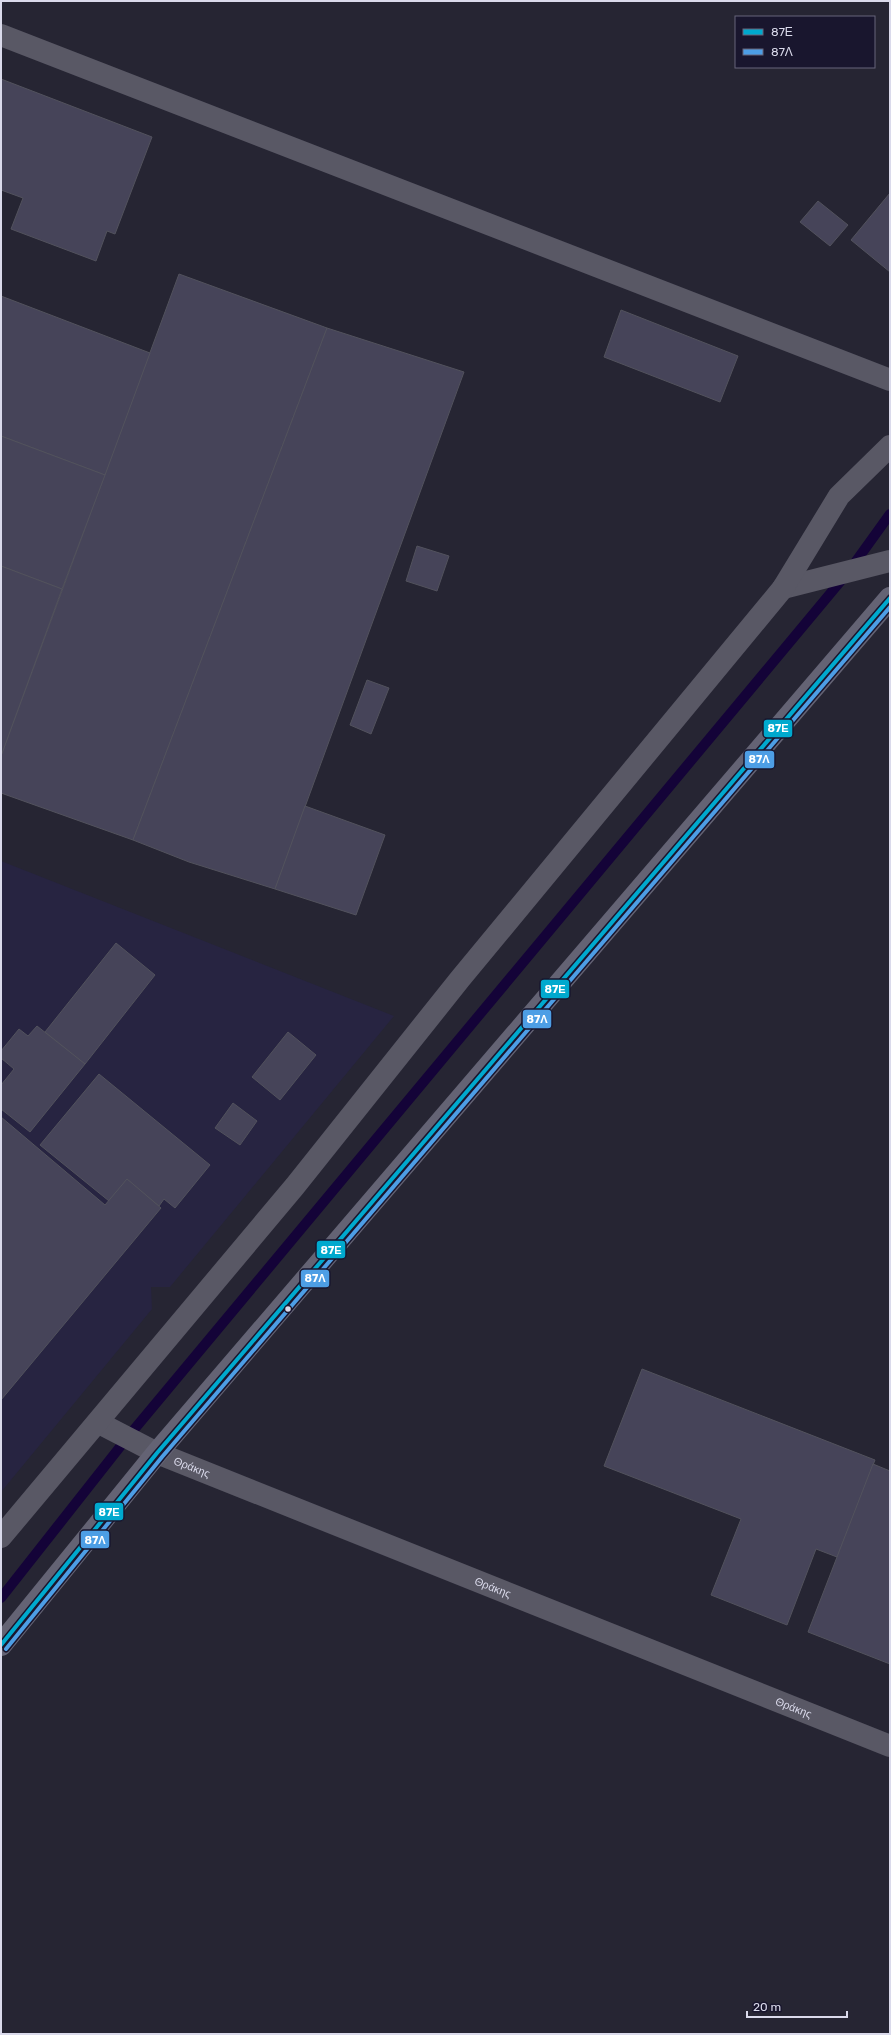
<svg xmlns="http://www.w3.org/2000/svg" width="891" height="2035" font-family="Rubik,sans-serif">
  <rect width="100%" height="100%" fill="#262533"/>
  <!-- built -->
  <polygon fill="#272441" points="1,861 394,1016 170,1287 151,1287 152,1309 1,1492"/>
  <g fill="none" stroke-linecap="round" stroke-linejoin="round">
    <!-- stream -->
    <polyline stroke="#140338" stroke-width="10" points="1,1598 127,1438 849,571 890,514"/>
  </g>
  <!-- building -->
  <g fill="#464459" stroke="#52525d">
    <polygon points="1,79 152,137 115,234 107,231 96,261 11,229 23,198 1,190"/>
    <polygon points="890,193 890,272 851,240"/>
    <polygon points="818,201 848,225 830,246 800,222"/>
    <polygon points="179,274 327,328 133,840 1,793 1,756"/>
    <polygon points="1,296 150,353 105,475 1,436"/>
    <polygon points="621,310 738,356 720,402 604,357"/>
    <polygon points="327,328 464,372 275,889 189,862 133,840"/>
    <polygon points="1,436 105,475 62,589 1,566"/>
    <polygon points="417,546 449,556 437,591 406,581"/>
    <polygon points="1,566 62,589 1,756"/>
    <polygon points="367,680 389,688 371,734 350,725"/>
    <polygon points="305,806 385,835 356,915 275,889"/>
    <polygon points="116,943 155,975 85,1064 45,1032"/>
    <polygon points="37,1026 85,1064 30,1132 1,1109 1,1085 14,1069 1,1058 1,1051 19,1029 28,1036"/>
    <polygon points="288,1032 316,1055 280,1100 252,1077"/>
    <polygon points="99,1074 210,1165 175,1208 164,1199 159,1206 127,1179 109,1201 40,1145"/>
    <polygon points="233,1103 257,1121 240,1145 215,1128"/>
    <polygon points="1,1117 105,1205 127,1179 161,1208 1,1400"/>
    <polygon points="642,1369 875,1460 837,1557 816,1549 787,1625 711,1595 741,1519 604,1466"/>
    <polygon points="873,1464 890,1471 890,1664 808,1632"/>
  </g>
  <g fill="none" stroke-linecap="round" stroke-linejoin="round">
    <!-- minor -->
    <g stroke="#595865" stroke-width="22">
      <polyline points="1,35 890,380"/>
      <polyline points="783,588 890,561"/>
      <path id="s1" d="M99,1423L157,1453L890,1746"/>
      <polyline points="1,1537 295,1186 460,979 783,588 839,496 890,446"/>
    </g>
    <!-- primary -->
    <polyline stroke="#646374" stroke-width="22" points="1,1645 157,1453 890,598"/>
    <!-- bus-1 casing -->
    <g stroke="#19162e" stroke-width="7">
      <polyline id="bus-1" points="1,1645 157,1453 890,598"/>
    </g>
    <!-- bus-2 casing -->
    <g stroke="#19162e" stroke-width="7">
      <polyline id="bus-2" points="6,1649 162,1457 890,607"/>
    </g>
    <!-- bus-1 -->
    <use href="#bus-1" stroke="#00a9ce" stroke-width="4"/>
    <!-- bus-2 -->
    <use href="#bus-2" stroke="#4d9ee5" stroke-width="4"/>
  </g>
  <!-- markers -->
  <circle fill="#dadaeb" stroke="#19162e" stroke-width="1.5" cx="288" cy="1309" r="3.5"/>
  <g text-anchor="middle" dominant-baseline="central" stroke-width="3" stroke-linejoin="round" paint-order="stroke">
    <!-- street labels -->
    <g font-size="11" fill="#dadaeb" stroke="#19162e">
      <text stroke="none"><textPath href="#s1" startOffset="103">Θράκης</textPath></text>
      <text stroke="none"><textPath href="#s1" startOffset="427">Θράκης</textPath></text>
      <text stroke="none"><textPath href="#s1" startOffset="751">Θράκης</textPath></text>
    </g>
  </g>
  <g stroke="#19162e" stroke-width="1.5">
    <rect x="763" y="719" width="30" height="19" rx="4" fill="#00a9ce"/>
    <rect x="744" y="750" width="31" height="19" rx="4" fill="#4d9ee5"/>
    <rect x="540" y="979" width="30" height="20" rx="4" fill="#00a9ce"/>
    <rect x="522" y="1009" width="30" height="20" rx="4" fill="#4d9ee5"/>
    <rect x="316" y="1240" width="30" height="19" rx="4" fill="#00a9ce"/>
    <rect x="300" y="1269" width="30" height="19" rx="4" fill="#4d9ee5"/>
    <rect x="94" y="1502" width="30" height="19" rx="4" fill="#00a9ce"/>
    <rect x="80" y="1530" width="30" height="19" rx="4" fill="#4d9ee5"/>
  </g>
  <g font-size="11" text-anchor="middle" font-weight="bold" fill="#fff">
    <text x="778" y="732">87Ε</text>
    <text x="759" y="763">87Λ</text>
    <text x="555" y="993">87Ε</text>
    <text x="537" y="1023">87Λ</text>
    <text x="331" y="1254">87Ε</text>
    <text x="315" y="1282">87Λ</text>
    <text x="109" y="1516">87Ε</text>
    <text x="95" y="1544">87Λ</text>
  </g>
  <!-- border -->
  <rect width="891" height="2035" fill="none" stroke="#dadaeb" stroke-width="4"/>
  <!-- legend -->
  <rect x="735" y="16" width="140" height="52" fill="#19162e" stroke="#66647a"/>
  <rect x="743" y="29" width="20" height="6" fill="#00a9ce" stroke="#66647a"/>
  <text x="771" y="36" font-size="12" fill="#dadaeb">87Ε</text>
  <rect x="743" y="49" width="20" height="6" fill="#4d9ee5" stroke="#66647a"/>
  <text x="771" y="56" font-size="12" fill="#dadaeb">87Λ</text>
  <!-- scale -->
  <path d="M747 2011v6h100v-6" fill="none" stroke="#dadaeb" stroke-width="2"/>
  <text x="753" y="2011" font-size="12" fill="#dadaeb" stroke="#19162e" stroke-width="3" paint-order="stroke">20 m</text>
</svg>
